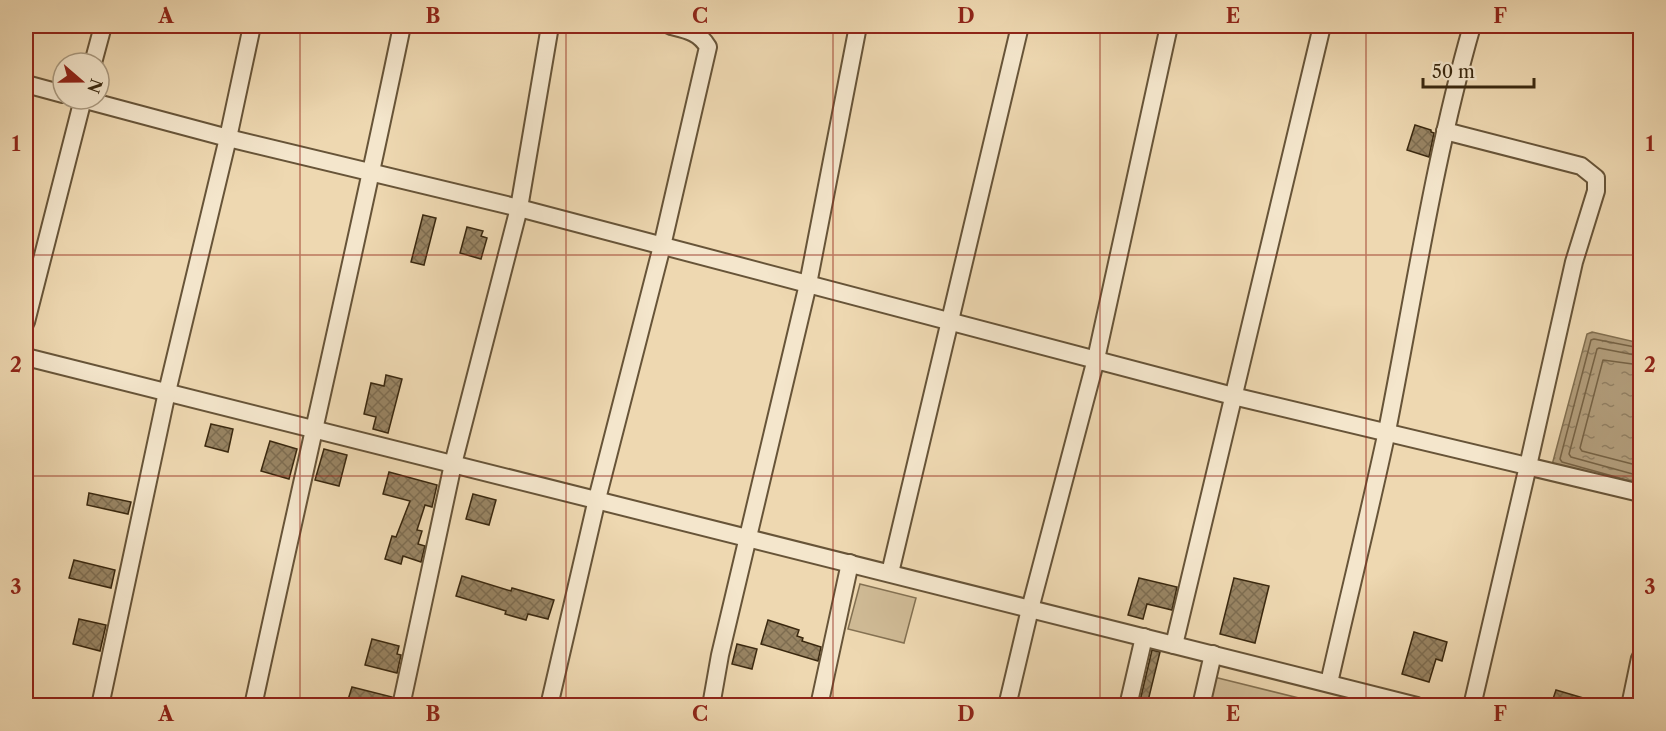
<svg xmlns="http://www.w3.org/2000/svg" width="1666" height="731" font-family="'Libre Caslon Text',serif">
  <defs>
    <pattern id="water-ripples" width="26" height="14" patternUnits="userSpaceOnUse" patternTransform="scale(1.5)"><rect width="26" height="14" fill="#b19c7a"/><path d="M2 4q2-2 4 0t4 0M15 11q2-2 4 0t4 0" fill="none" stroke="#917f62"/></pattern>
    <pattern id="building-cross-hatch" width="8" height="8" patternUnits="userSpaceOnUse" patternTransform="scale(1.5)"><rect width="8" height="8" fill="#988463"/><path d="M0 0l8 8M0 8l8-8" fill="none" stroke="#7d6c50"/></pattern>
  </defs>
  <rect width="100%" height="100%" fill="#eed8b1"/>
  <filter id="stains"><feTurbulence type="fractalNoise" baseFrequency=".00333" numOctaves="4"/><feColorMatrix values="0 0 0 0 .2 0 0 0 0 .09 0 0 0 0 .02 0 0 0 .5 -.17"/></filter>
  <radialGradient id="worn" r=".72"><stop offset=".6" stop-color="#630" stop-opacity="0"/><stop offset="1" stop-color="#630" stop-opacity=".3"/></radialGradient>
  <!-- green -->
  <g fill="#cfba95" stroke="#847152" stroke-width="1.5">
    <polygon points="860,584 916,598 904,643 848,629"/>
    <polygon points="1214,677 1327,705 1207,706"/>
  </g>
  <!-- water -->
  <polygon fill="url(#water-ripples)" stroke="#816e4f" stroke-width="1.5" points="1592,332 1640,343 1640,489 1552,465 1587,334"/>
  <g fill="none" stroke-linecap="round" stroke-linejoin="round">
    <!-- shore -->
    <g stroke="#766244" stroke-width="1.5">
      <polyline points="1640,356 1599,348 1597,349 1569,454 1571,457 1640,476"/>
      <polyline points="1640,365 1603,360 1580,448 1582,451 1640,466"/>
      <polyline points="1634,482 1562,462 1560,459 1591,340 1594,339 1640,348"/>
    </g>
  </g>
  <!-- building -->
  <g fill="url(#building-cross-hatch)" stroke="#3a280f" stroke-width="1.5">
    <polygon points="1415,125 1431,130 1431,132 1434,133 1429,157 1407,150"/>
    <polygon points="423,215 436,218 424,265 411,262"/>
    <polygon points="467,227 483,231 481,236 487,238 481,259 460,253"/>
    <polygon points="386,375 402,379 388,433 373,429 376,417 364,414 371,383 384,386"/>
    <polygon points="211,424 233,429 228,452 205,446"/>
    <polygon points="270,441 297,449 289,479 261,471"/>
    <polygon points="324,449 347,455 339,486 315,480"/>
    <polygon points="389,472 437,485 432,507 425,505 417,530 422,531 418,544 425,546 421,562 403,556 401,564 385,559 392,536 396,537 410,501 383,494"/>
    <polygon points="89,493 131,502 128,514 87,505"/>
    <polygon points="473,494 496,500 489,525 466,519"/>
    <polygon points="74,560 115,570 111,588 69,578"/>
    <polygon points="462,576 511,591 512,588 554,600 548,619 528,614 526,620 505,614 506,611 456,596"/>
    <polygon points="1139,578 1177,587 1172,610 1147,604 1143,619 1128,615"/>
    <polygon points="1234,578 1269,586 1255,643 1220,634"/>
    <polygon points="79,619 106,625 100,651 73,644"/>
    <polygon points="768,620 799,630 797,636 803,638 802,641 821,647 818,661 761,644"/>
    <polygon points="1414,632 1447,642 1442,661 1436,659 1429,682 1402,674"/>
    <polygon points="372,639 399,646 397,654 401,655 397,673 365,665"/>
    <polygon points="737,644 757,649 752,669 732,664"/>
    <polygon points="1152,650 1160,652 1147,705 1139,705"/>
    <polygon points="352,687 392,697 391,705 357,705 347,703"/>
    <polygon points="1556,690 1597,702 1596,705 1551,705"/>
  </g>
  <g fill="none" stroke-linecap="round" stroke-linejoin="round">
    <!-- minor casing -->
    <g stroke="#675438" stroke-width="20">
      <g id="minor">
        <polyline points="93,63 103,26"/>
        <polyline points="26,84 63,94"/>
        <polyline points="82,99 228,138 519,208 1233,396 1640,493"/>
        <polyline points="1445,131 1581,166 1596,178 1596,191 1574,262 1528,466 1472,706"/>
        <polyline points="26,322 83,99"/>
        <polyline points="26,357 1417,706"/>
        <polyline points="890,573 1020,26"/>
        <polyline points="1174,645 1322,26"/>
        <path d="M1329,683C1348,599 1369,515 1387,431C1414,295 1434,158 1472,26"/>
        <polyline points="100,706 167,392 228,138 252,26"/>
        <path d="M253,706C302,479 355,253 402,26"/>
        <polyline points="401,706 453,464 519,208 550,26"/>
        <path d="M549,706L597,499L662,246L708,47C699,32 687,30 671,26"/>
        <polyline points="711,706 720,655 808,284 858,26"/>
        <polyline points="819,706 850,563"/>
        <polyline points="1007,706 1030,609 1096,359 1169,26"/>
        <polyline points="1128,706 1144,637"/>
        <polyline points="1201,706 1213,654"/>
        <polyline points="1630,706 1640,658"/>
      </g>
    </g>
    <!-- minor -->
    <use href="#minor" stroke="#f4e6cc" stroke-width="16"/>
  </g>
  <!-- grid -->
  <path fill="none" stroke="#8f2418" stroke-width="1.5" stroke-opacity="0.55" d="M300,26V706M566,26V706M833,26V706M1100,26V706M1366,26V706M26,255H1640M26,476H1640"/>
  <!-- margin -->
  <rect width="1666" height="731" fill="none" stroke="#eed8b1" stroke-width="66"/>
  <!-- north arrow -->
  <g transform="translate(81 81) rotate(110)"><circle r="28" fill="#f4e6cc" stroke="#aa9a80" stroke-width="1.5"/>
  <path d="M0-4.5L10 22L0 15L-10 22Z" fill="#8f2418"/>
  <text y="-9" font-size="16" font-weight="bold" text-anchor="middle" fill="#3a280f">N</text>
  </g>
  <!-- scale -->
  <path d="M1423 78v9h111v-9" fill="none" stroke="#3a280f" stroke-width="3"/>
  <text x="1432" y="78" font-size="18" fill="#3a280f" stroke="#f4e6cc" stroke-width="4.5" paint-order="stroke">50 m</text>
  <rect x="33" y="33" width="1600" height="665" fill="none" stroke="#8f2418" stroke-width="2"/>
  <g font-size="20" text-anchor="middle" font-weight="bold" fill="#8f2418">
    <text x="166" y="23">A</text>
    <text x="433" y="23">B</text>
    <text x="700" y="23">C</text>
    <text x="966" y="23">D</text>
    <text x="1233" y="23">E</text>
    <text x="1500" y="23">F</text>
    <text x="16" y="151">1</text>
    <text x="1650" y="151">1</text>
    <text x="16" y="372">2</text>
    <text x="1650" y="372">2</text>
    <text x="16" y="594">3</text>
    <text x="1650" y="594">3</text>
    <text x="166" y="721">A</text>
    <text x="433" y="721">B</text>
    <text x="700" y="721">C</text>
    <text x="966" y="721">D</text>
    <text x="1233" y="721">E</text>
    <text x="1500" y="721">F</text>
  </g>
  <rect width="100%" height="100%" filter="url(#stains)"/>
  <rect width="100%" height="100%" fill="url(#worn)"/>
</svg>
